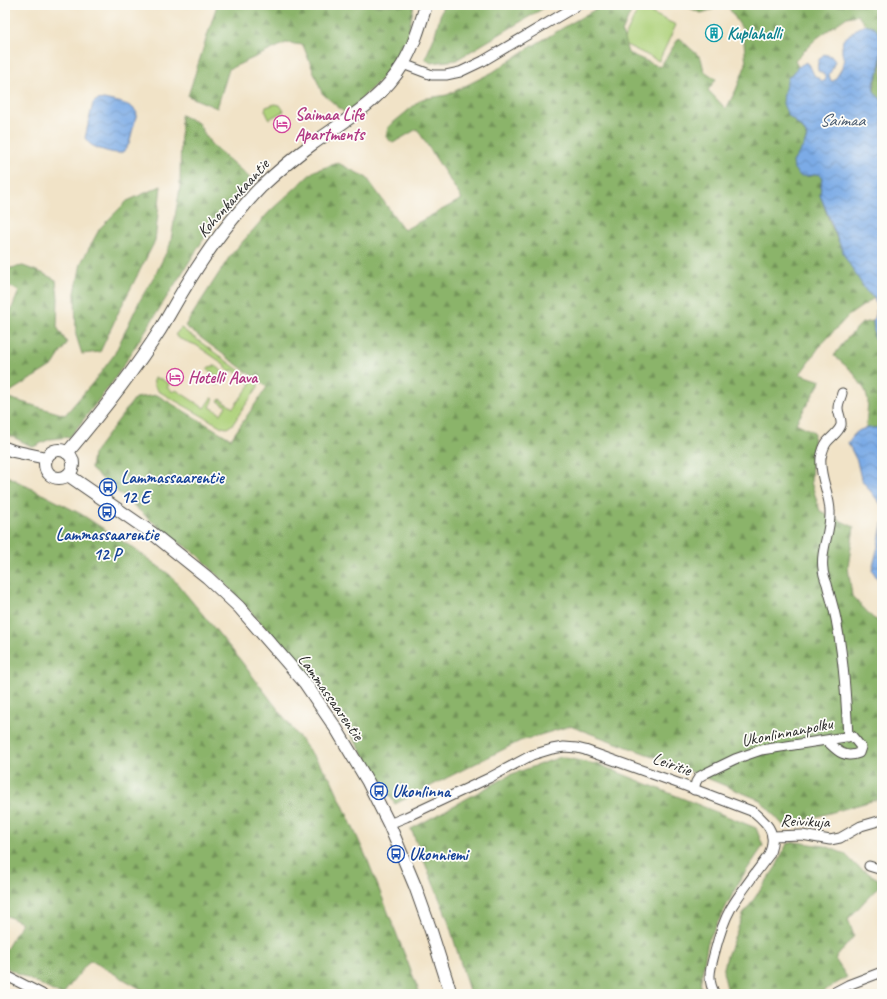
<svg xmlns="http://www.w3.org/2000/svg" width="887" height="999" font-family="Caveat,sans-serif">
  <defs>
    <pattern id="forest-firs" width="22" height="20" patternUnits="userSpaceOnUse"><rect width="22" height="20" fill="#8bb46b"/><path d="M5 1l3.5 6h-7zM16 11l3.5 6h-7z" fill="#729358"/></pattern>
    <pattern id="water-waves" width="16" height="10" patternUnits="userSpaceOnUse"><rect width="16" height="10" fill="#7babe6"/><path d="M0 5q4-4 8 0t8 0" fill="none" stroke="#658bbb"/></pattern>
  </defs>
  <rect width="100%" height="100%" fill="#fdfcf7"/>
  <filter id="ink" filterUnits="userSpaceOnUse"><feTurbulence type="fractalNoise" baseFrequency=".025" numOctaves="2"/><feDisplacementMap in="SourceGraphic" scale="8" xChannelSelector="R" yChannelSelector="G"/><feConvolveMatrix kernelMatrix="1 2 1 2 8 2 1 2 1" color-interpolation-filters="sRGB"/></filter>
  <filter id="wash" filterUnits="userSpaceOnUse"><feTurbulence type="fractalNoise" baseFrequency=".012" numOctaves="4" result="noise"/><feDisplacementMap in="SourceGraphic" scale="16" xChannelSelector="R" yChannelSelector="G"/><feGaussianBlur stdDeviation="0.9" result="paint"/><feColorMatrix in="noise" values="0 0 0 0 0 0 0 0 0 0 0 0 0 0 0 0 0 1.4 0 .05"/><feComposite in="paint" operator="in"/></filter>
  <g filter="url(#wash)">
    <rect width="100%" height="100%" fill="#f1e3c7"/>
    <!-- green -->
    <g fill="#afd27b" stroke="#6d7e53">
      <polygon points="639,7 676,25 659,61 622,43"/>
      <polygon points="275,104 280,105 284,111 269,119 265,110 266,107"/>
      <path d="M181,328L258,384V387L240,413L233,424L227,428L222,427L158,391C155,387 153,384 154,378L161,379L169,384L167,388L174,392L176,390L204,408L211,398L214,399L210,407L221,414L226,406L218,401L220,399L233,408L251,384L233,370L229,371L224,364L196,345L180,339L175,335Z"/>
      <path d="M214,366C225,369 227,381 215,385L216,382L215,379L217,376L207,369L209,367Z"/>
    </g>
    <!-- forest -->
    <g fill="url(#forest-firs)" stroke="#5b704b">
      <polygon points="217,5 414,5 407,39 381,79 346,114 322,93 303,45 286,43 229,69 217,108 188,96"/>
      <polygon points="443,5 549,5 456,60 431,63 425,59 434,38"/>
      <path d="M603,5H634L622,32L628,53L660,67L679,38L701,58L704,71L716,79L708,90L726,109L736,90L746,64L743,30L727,5H882V101L874,92C874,80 882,68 881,57C880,49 875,35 873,26L866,25L857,15L847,17L817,38L795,60L798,67L788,78V115L804,130L807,137L804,145L793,162L808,176L819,174L822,177L820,195L830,223L837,239L866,291L874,298L848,316L820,346L800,374L821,381L796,423L814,432L811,482L820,511L854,527L848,567L852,596L873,618L882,623V798L784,826L760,800L663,760L570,726L520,741L395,804L323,691L229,588L202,559L188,548L169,536L91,469L93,454L135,398L157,395L231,439L267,387L185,326L230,256L270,211L314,171L338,163L367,178L404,230L462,199L417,129L393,143L386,137L388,127L422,99L447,95L493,72L529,48L573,22Z"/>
      <polygon points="683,5 712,5 714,9 701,13"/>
      <polygon points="181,115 198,123 211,144 250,178 219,215 114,380 70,437 50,439 33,447 5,433 5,397 65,415 96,379 114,355 139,302 156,273 170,245 180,188"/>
      <polygon points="161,186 155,241 120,309 100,352 82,354 76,335 75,293 81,263 100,228 127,201"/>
      <polygon points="23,266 42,273 56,280 58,298 57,327 67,343 53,365 5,395 5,325 19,291 5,284 5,269"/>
      <polygon points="873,321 874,333 875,341 882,349 882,426 879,428 866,428 868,401 865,390 852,371 834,356 846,339 862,323"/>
      <polygon points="5,475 81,514 133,548 170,575 238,657 331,779 368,861 420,994 150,994 90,960 63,994 59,994 5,967 5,951 22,923 5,915"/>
      <polygon points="561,757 600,765 756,828 763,846 740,880 708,941 700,985 704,994 470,994 447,917 411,829 512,774"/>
      <polygon points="795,842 825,846 845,854 858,867 878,879 879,886 848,919 854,936 835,959 847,977 827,989 822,994 731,994 727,988 723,972 727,956 743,915 776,867 783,852 787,844"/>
    </g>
    <!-- water -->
    <g fill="url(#water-waves)" stroke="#536b88">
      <path d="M866,25C868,25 871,25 872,26C885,33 881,61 878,73C876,79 872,85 874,91C875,94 880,98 882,101V349L875,341L874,333L873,321L877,308L874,298L866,291L845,257L820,195L822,177L819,174L808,176H800L794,169L793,162L804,145L807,137L804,130L788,115L783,104L784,92L788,78L798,67L806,62L809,64L814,75L822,81H825C826,75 823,73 818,71C817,63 818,59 824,54L831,56L835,61L832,69L829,75L831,81H834L842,68L844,58L842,53V46L843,40L859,27Z"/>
      <path d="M104,99C115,102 131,102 137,113L129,144C127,148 124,152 120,153C114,154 93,148 89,143C88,142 86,139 85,138L93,103L97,100Z"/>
      <path d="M882,426V506L861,479L857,461L848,443C855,432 859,428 872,428C876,428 879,428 882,426Z"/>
      <polygon points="882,523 882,586 872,570 878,546"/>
    </g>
  </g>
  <g filter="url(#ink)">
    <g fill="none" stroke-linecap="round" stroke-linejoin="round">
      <!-- street casing -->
      <g stroke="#494742" stroke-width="11">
        <g id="street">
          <polyline points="403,64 432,75 446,75 460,72 483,61 578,5"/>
          <path d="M842,393C841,398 838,403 838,408C838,414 842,419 841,425C839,432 832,436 827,442C824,446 822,453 821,458C819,477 830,494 830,512C831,532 820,550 823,569C823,574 825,579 827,584C830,597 835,611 837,625C844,662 846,699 848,737"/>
          <path d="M694,790L696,782L699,777L706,773L735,759L761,750L852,736L861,747L859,753C843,759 837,750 826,740"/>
          <path d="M389,824L406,817L489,778L532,755L552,749L564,747L577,748L585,750L683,785L754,812C770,825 777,835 769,855C756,872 742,890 731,908C723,922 718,939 714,955C710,970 707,980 715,994"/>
          <polyline points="772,836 802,835 830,840 840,838 861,826 882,820"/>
          <polyline points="869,866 882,870"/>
          <polyline points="5,975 42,994"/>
          <polyline points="831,994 848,985 882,972"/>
        </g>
      </g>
      <!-- secondary casing -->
      <g stroke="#494742" stroke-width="14">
        <g id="secondary">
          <polyline points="5,448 13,451 46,458"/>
          <circle cx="59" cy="464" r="14"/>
          <path d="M67,453C100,414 132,374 160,330C168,317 176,302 184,289C202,259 221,231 244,206C249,200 255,193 260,188C277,172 293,158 311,145C344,121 382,100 403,64C414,46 420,25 426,5"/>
          <polyline points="68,475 152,533 207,577 239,607 305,683 337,730 368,782 389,824 415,886 431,931 451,994"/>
        </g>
      </g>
      <!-- street -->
      <use href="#street" stroke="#fff" stroke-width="9"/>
      <!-- secondary -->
      <use href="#secondary" stroke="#fff" stroke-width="12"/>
    </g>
  </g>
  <!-- icons -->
  <defs>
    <g id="building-ring" transform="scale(0.9)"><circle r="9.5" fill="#fdfcf7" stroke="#0f9aa8" stroke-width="1.5"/><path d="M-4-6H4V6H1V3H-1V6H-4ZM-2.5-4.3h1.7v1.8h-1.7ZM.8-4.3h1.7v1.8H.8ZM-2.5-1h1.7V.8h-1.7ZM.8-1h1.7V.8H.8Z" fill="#0f9aa8"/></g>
    <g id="hotel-ring" transform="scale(0.9)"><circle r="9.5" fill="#fdfcf7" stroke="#d1479c" stroke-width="1.5"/><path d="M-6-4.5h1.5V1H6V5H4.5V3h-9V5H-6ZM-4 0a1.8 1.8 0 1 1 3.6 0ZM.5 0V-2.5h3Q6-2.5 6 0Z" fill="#d1479c"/></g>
    <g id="bus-ring" transform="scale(0.9)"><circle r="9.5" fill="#fdfcf7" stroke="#1a4fb4" stroke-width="1.5"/><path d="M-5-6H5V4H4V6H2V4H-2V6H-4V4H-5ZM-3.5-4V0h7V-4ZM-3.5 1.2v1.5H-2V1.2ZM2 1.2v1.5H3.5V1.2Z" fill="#1a4fb4"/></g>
  </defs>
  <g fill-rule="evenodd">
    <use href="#building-ring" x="714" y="33"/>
    <use href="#hotel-ring" x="282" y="124"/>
    <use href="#hotel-ring" x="175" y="377"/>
    <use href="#bus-ring" x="108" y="487"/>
    <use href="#bus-ring" x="107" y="512"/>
    <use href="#bus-ring" x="379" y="791"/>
    <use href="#bus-ring" x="396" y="854"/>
  </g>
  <g text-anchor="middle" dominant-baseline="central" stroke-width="3.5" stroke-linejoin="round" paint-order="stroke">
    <!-- culture labels -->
    <g font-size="17" font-weight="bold" fill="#0d838f" stroke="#fdfcf7" text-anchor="start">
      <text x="727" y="33">Kuplahalli</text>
    </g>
    <!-- hotel labels -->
    <g font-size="17" font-weight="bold" fill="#b23c85" stroke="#fdfcf7" text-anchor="start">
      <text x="295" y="114">Saimaa Life<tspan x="295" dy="20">Apartments</tspan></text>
      <text x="188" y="377">Hotelli Aava</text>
    </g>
    <!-- street labels -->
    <g font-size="17" fill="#2b2b2b" stroke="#fdfcf7">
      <text transform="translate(233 198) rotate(-48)">Kohonkankaantie</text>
      <text transform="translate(331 697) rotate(55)">Lammassaarentie</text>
      <text transform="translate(787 732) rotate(-11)">Ukonlinnanpolku</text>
      <text transform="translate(672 764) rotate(20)">Leiritie</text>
      <text transform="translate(805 821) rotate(2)">Reivikuja</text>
    </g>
    <!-- transit labels -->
    <g font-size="17" font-weight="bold" fill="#164399" stroke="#fdfcf7" text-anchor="start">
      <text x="121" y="477">Lammassaarentie<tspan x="121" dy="20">12 E</tspan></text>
      <text x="107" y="534" text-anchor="middle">Lammassaarentie<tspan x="107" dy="20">12 P</tspan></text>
      <text x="392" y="791">Ukonlinna</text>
      <text x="409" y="854">Ukonniemi</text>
    </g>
    <!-- water labels -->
    <g font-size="18" font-style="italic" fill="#47586c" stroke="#fdfcf7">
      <text x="842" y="120">Saimaa</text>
    </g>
  </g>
  <!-- margin -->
  <rect width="887" height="999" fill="none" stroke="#fdfcf7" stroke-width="20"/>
</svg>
